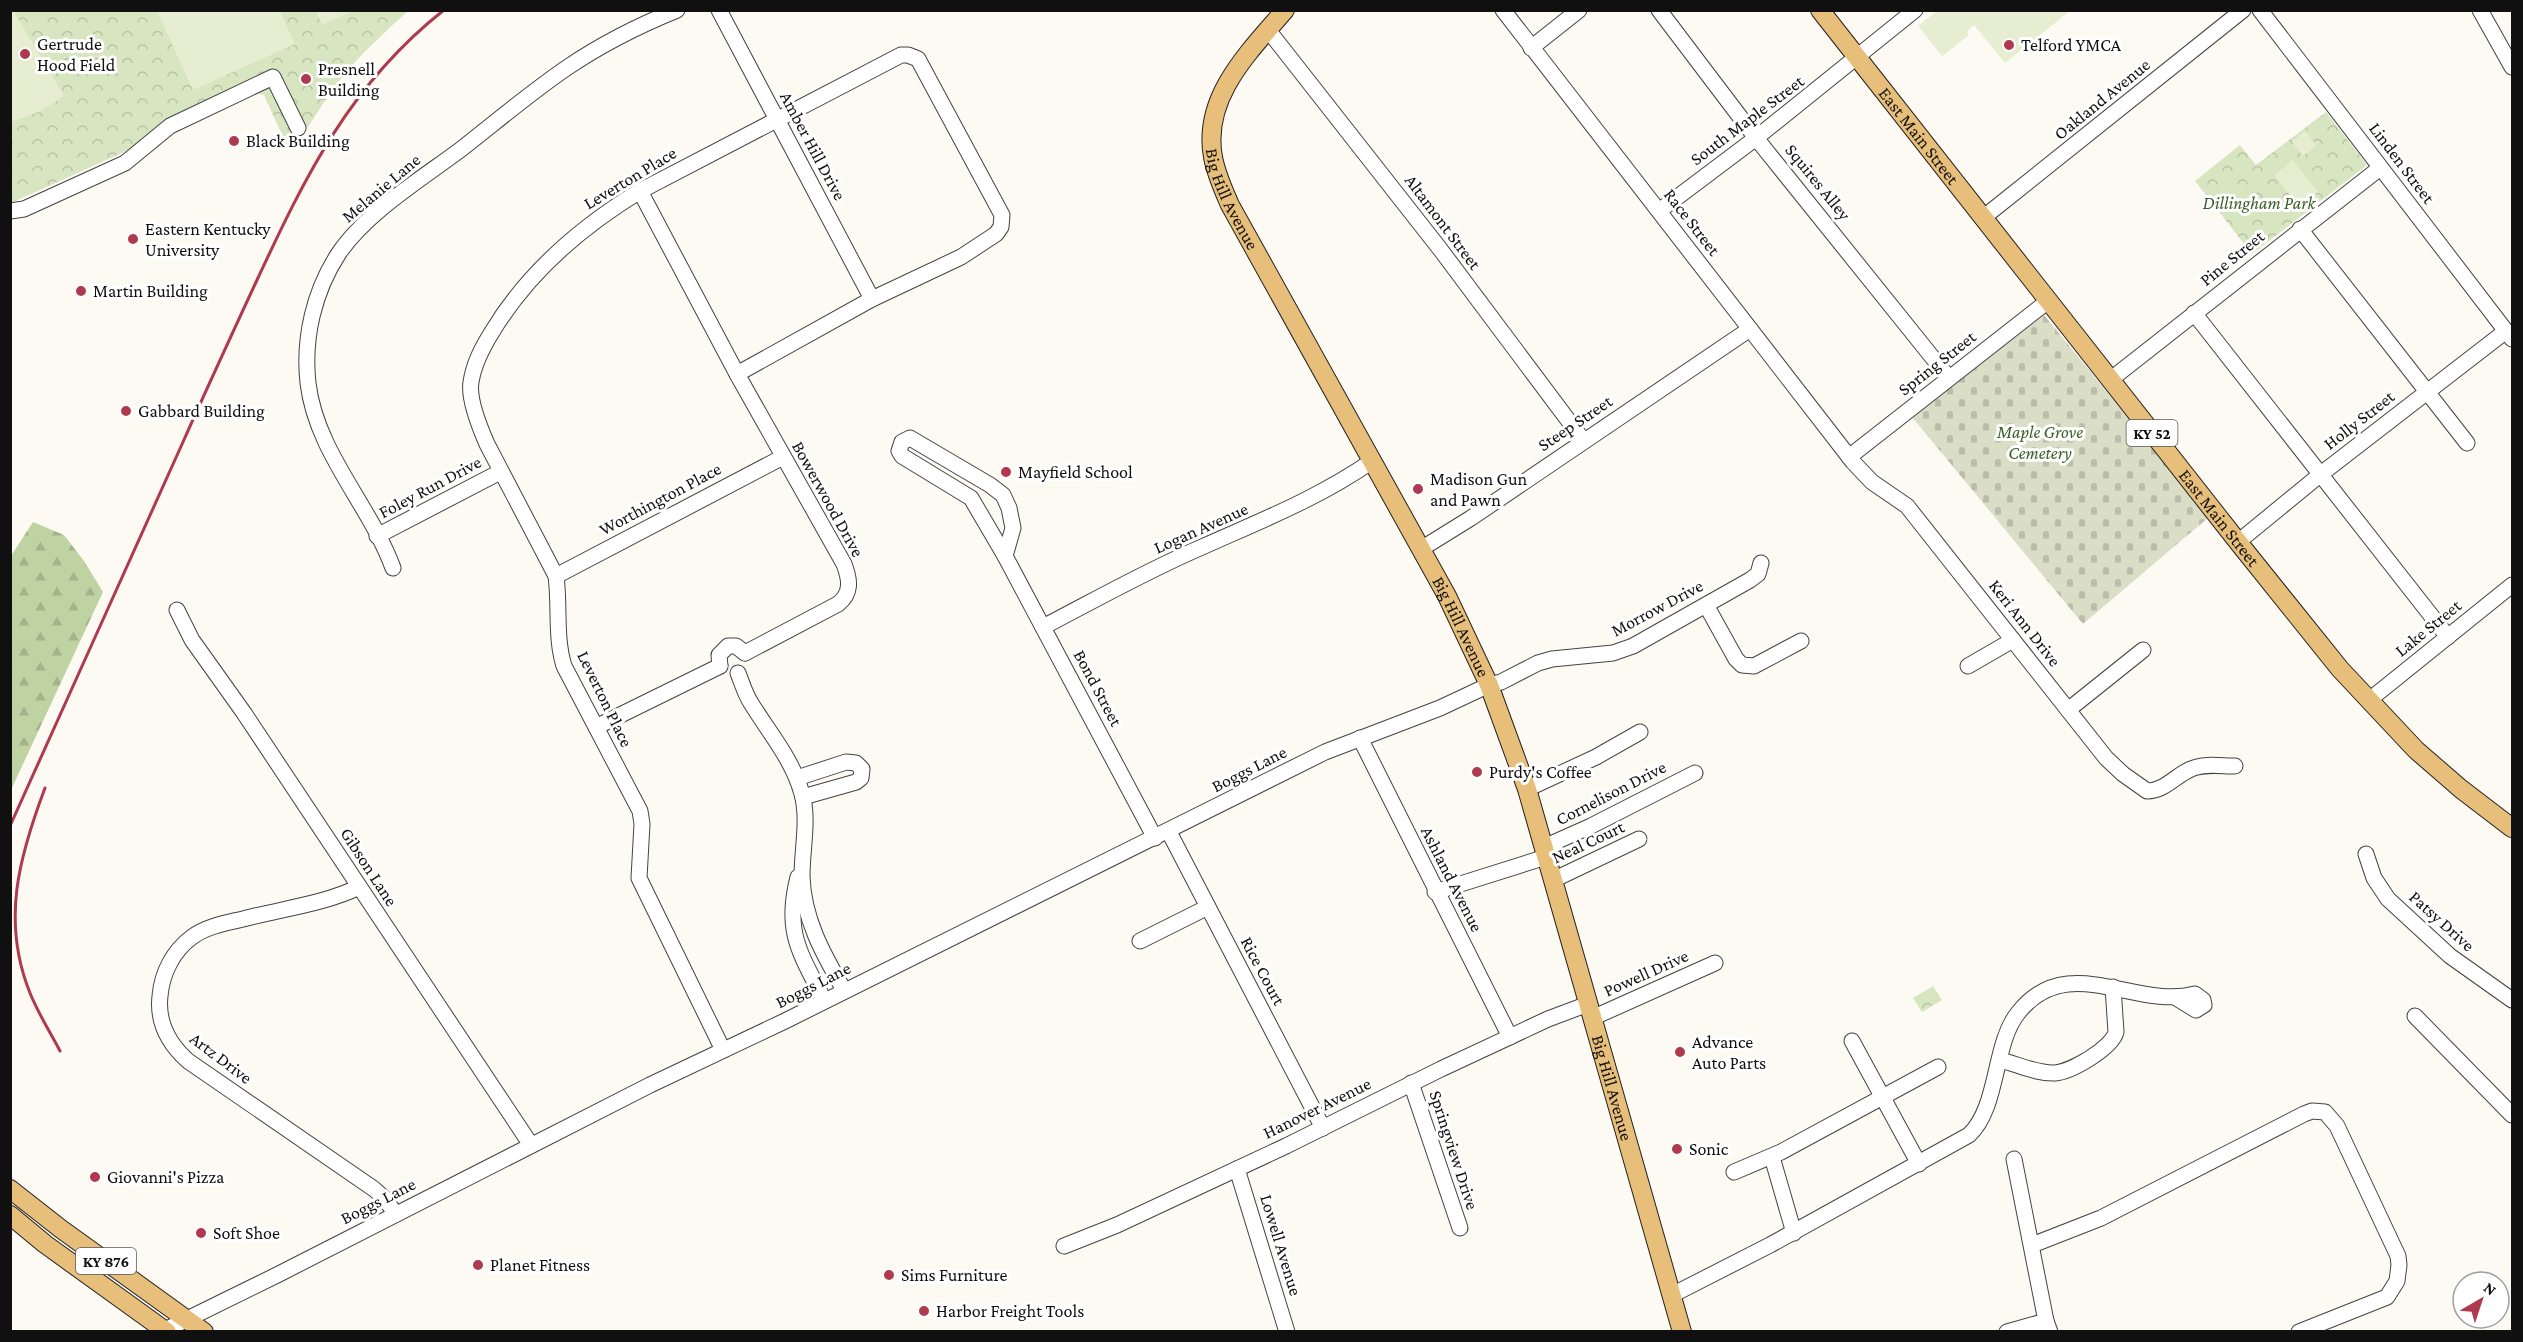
<svg xmlns="http://www.w3.org/2000/svg" width="2523" height="1342" font-family="'Crimson Pro',serif">
  <defs>
    <pattern id="forest-firs" width="22" height="20" patternUnits="userSpaceOnUse" patternTransform="scale(1.5)"><rect width="22" height="20" fill="#bfd3a2"/><path d="M5 1l3.5 6h-7zM16 11l3.5 6h-7z" fill="#a3b48a"/></pattern>
    <pattern id="cemetery-stones" width="16" height="16" patternUnits="userSpaceOnUse" patternTransform="scale(1.5)"><rect width="16" height="16" fill="#dadec6"/><path d="M2 7V4a2 2 0 0 1 4 0v3zM10 15v-3a2 2 0 0 1 4 0v3z" fill="#babda9"/></pattern>
    <pattern id="park-crowns" width="20" height="18" patternUnits="userSpaceOnUse" patternTransform="scale(1.5)"><rect width="20" height="18" fill="#d8e5c1"/><path d="M2 6a3 3 0 1 1 6 0M12 15a3 3 0 1 1 6 0" fill="none" stroke="#b8c3a5"/></pattern>
  </defs>
  <rect width="100%" height="100%" fill="#fdfaf4"/>
  <!-- forest -->
  <polygon fill="url(#forest-firs)" points="33,522 64,535 84,561 103,592 11,790 11,556"/>
  <!-- cemetery -->
  <polygon fill="url(#cemetery-stones)" points="2044,315 2209,517 2083,624 1912,417"/>
  <!-- park -->
  <g fill="url(#park-crowns)">
    <path d="M10,11H408C383,34 357,57 336,85C319,107 310,130 288,148L264,95L255,93L11,203Z"/>
    <polygon points="2326,112 2367,165 2252,254 2195,181 2240,145 2256,165"/>
    <polygon points="1933,986 1942,1000 1922,1012 1913,998"/>
  </g>
  <!-- pitch -->
  <g fill="#e7edd1">
    <polygon points="11,11 14,12 64,96 39,112 11,122"/>
    <polygon points="157,11 280,11 295,44 193,90"/>
    <polygon points="316,11 354,11 322,25"/>
    <polygon points="1937,11 1937,10 2070,11 2005,63 1974,25 1967,31 1969,35 1942,56 1918,26"/>
    <polygon points="2305,131 2316,145 2303,156 2292,142"/>
    <polygon points="2293,160 2318,192 2299,207 2274,175"/>
  </g>
  <g fill="none" stroke-linecap="round" stroke-linejoin="round">
    <!-- minor casing -->
    <g stroke="#434343" stroke-width="17">
      <g id="minor">
        <polyline points="719,10 872,299"/>
        <path d="M1503,10L1853,462L1872,482L1907,506L2106,758L2123,774L2147,791C2165,791 2176,775 2191,769C2204,763 2221,766 2235,766"/>
        <polyline points="1659,10 1756,138 1949,378"/>
        <polyline points="2260,10 2512,339"/>
        <polyline points="2480,10 2512,67"/>
        <polyline points="1268,30 1440,249 1583,440"/>
        <polyline points="1531,48 1579,10"/>
        <path d="M640,191L737,374L844,564C850,580 852,593 838,604L745,653"/>
        <polyline points="10,211 24,209 125,163 170,126 273,77 298,128"/>
        <polyline points="1659,211 1756,138 1915,10"/>
        <polyline points="1984,217 2243,10"/>
        <polyline points="2300,229 2467,443"/>
        <polyline points="2194,313 2448,637"/>
        <polyline points="2110,380 2380,168"/>
        <polygon points="910,438 990,485 1003,495 1009,508 1013,528 1005,556 971,498 902,456 899,451 902,442"/>
        <polyline points="1849,457 2048,301"/>
        <polyline points="377,536 500,472"/>
        <polyline points="2238,542 2321,474 2506,331"/>
        <polyline points="1421,549 1471,518 1750,329"/>
        <polyline points="1005,556 1155,838"/>
        <path d="M393,568C370,505 316,452 308,383C303,338 314,291 339,253C366,213 421,179 460,150C496,122 531,92 568,67C602,44 640,25 677,10"/>
        <polyline points="556,576 783,457"/>
        <polyline points="1706,605 1736,659 1742,665 1754,666 1801,641"/>
        <polyline points="177,610 192,640 244,713 531,1145"/>
        <path d="M1043,627C1095,600 1148,570 1202,547C1260,521 1319,498 1372,461"/>
        <polyline points="720,666 719,655 728,646 736,646 745,653"/>
        <polyline points="1968,666 2013,640"/>
        <path d="M738,673C742,683 745,694 751,703C769,733 792,758 802,794C809,820 802,849 802,876C803,918 823,954 844,990"/>
        <polyline points="2368,701 2512,585"/>
        <polyline points="2068,710 2143,650"/>
        <polyline points="596,727 720,666"/>
        <polyline points="1360,738 1510,1037"/>
        <polyline points="797,778 846,762 856,763 862,769 861,778 856,782 803,797"/>
        <polyline points="1527,789 1596,757 1640,732"/>
        <polyline points="1169,832 1323,1128"/>
        <polyline points="1544,847 1591,826 1695,773"/>
        <polyline points="2366,854 2374,878 2388,899 2450,956 2512,1000"/>
        <path d="M798,877C784,932 800,953 824,1000"/>
        <polyline points="1553,880 1639,839"/>
        <path d="M359,887C324,904 281,909 243,919C226,923 207,926 192,937C173,951 162,973 160,996C157,1022 169,1044 188,1061L374,1189L383,1197L396,1214"/>
        <polyline points="1435,892 1546,857"/>
        <polyline points="1140,941 1208,907"/>
        <polyline points="2415,1016 2512,1115"/>
        <polyline points="1592,1018 1715,963"/>
        <polyline points="1852,1041 1919,1164"/>
        <path d="M723,1050L639,878L642,824L640,811L564,666C555,637 560,606 556,576L487,444C480,428 468,399 471,382C474,363 482,348 492,332C528,272 581,227 640,191L901,55H908L918,59L1002,215L1001,227L996,234L961,257L872,299L737,374"/>
        <path d="M2000,1060C2017,1064 2037,1074 2055,1073C2071,1072 2112,1048 2116,1032L2113,987"/>
        <polyline points="1411,1083 1460,1228"/>
        <polyline points="1772,1157 1794,1233"/>
        <polyline points="2014,1159 2046,1321 2050,1332"/>
        <polyline points="1237,1169 1287,1332"/>
        <polyline points="1734,1172 1781,1152 1938,1067"/>
        <polyline points="2032,1245 2101,1218 2304,1114 2312,1111 2325,1112 2337,1126 2398,1256 2399,1265 2397,1281 2387,1297 2299,1332"/>
        <polyline points="1064,1246 1117,1225 1286,1146 1441,1069 1548,1019 1588,1004"/>
        <path d="M1672,1295L1770,1245L1969,1135C1999,1107 1993,1044 2018,1013C2067,950 2135,1010 2195,994L2203,1000L2204,1005L2196,1010L2175,997"/>
        <polyline points="161,1332 279,1274 650,1085 785,1021 1325,752 1440,708 1489,685 1501,682 1538,663 1552,659 1613,653 1633,646 1750,580 1758,574 1761,563"/>
        <polyline points="2007,1332 2046,1321"/>
      </g>
    </g>
    <!-- major casing -->
    <g stroke="#212121" stroke-width="20">
      <g id="major">
        <path id="s1" d="M1285,10C1249,52 1202,97 1213,157C1216,174 1223,189 1230,205L1447,596L1489,685L1527,789L1682,1332"/>
        <path id="s2" d="M1820,10L2238,542L2340,669L2416,750L2461,789L2512,828"/>
        <polyline points="10,1189 61,1229 204,1332"/>
        <polyline points="10,1215 45,1244 167,1332"/>
      </g>
    </g>
    <!-- minor -->
    <use href="#minor" stroke="#fff" stroke-width="15"/>
    <!-- major -->
    <use href="#major" stroke="#e7be7a" stroke-width="18"/>
    <!-- rail -->
    <g stroke="#af394f" stroke-width="3">
      <path d="M45,788C19,857 1,921 30,993C38,1013 50,1032 60,1051"/>
      <path d="M10,826C68,698 125,570 183,442C207,388 232,334 257,280C306,175 350,84 444,10"/>
    </g>
  </g>
  <!-- markers -->
  <g fill="#af394f" stroke="#fff" stroke-width="2">
    <circle cx="2009" cy="45" r="6"/>
    <circle cx="25" cy="54" r="6"/>
    <circle cx="306" cy="79" r="6"/>
    <circle cx="234" cy="141" r="6"/>
    <circle cx="133" cy="239" r="6"/>
    <circle cx="81" cy="291" r="6"/>
    <circle cx="126" cy="411" r="6"/>
    <circle cx="1006" cy="472" r="6"/>
    <circle cx="1418" cy="489" r="6"/>
    <circle cx="1477" cy="772" r="6"/>
    <circle cx="1680" cy="1052" r="6"/>
    <circle cx="1677" cy="1149" r="6"/>
    <circle cx="95" cy="1177" r="6"/>
    <circle cx="201" cy="1233" r="6"/>
    <circle cx="478" cy="1265" r="6"/>
    <circle cx="889" cy="1275" r="6"/>
    <circle cx="924" cy="1311" r="6"/>
  </g>
  <g text-anchor="middle" dominant-baseline="central" stroke-width="6" stroke-linejoin="round" paint-order="stroke">
    <!-- shield labels -->
    <g fill="#fff" stroke="#585858" stroke-width="1.5">
      <rect x="2126.5" y="420" width="51" height="26" rx="4.5"/>
      <rect x="76" y="1248" width="60" height="26" rx="4.5"/>
    </g>
    <g font-size="16" font-weight="bold" fill="#101010">
      <text x="2152" y="433">KY 52</text>
      <text x="106" y="1261">KY 876</text>
    </g>
    <!-- poi labels -->
    <g font-size="18" fill="#101010" stroke="#fff" text-anchor="start">
      <text x="37" y="44">Gertrude<tspan x="37" dy="21">Hood Field</tspan></text>
      <text x="2021" y="45">Telford YMCA</text>
      <text x="318" y="69">Presnell<tspan x="318" dy="21">Building</tspan></text>
      <text x="246" y="141">Black Building</text>
      <text x="145" y="229">Eastern Kentucky<tspan x="145" dy="21">University</tspan></text>
      <text x="93" y="291">Martin Building</text>
      <text x="138" y="411">Gabbard Building</text>
      <text x="1018" y="472">Mayfield School</text>
      <text x="1430" y="479">Madison Gun<tspan x="1430" dy="21">and Pawn</tspan></text>
      <text x="1489" y="772">Purdy's Coffee</text>
      <text x="1692" y="1042">Advance<tspan x="1692" dy="21">Auto Parts</tspan></text>
      <text x="1689" y="1149">Sonic</text>
      <text x="107" y="1177">Giovanni's Pizza</text>
      <text x="213" y="1233">Soft Shoe</text>
      <text x="490" y="1265">Planet Fitness</text>
      <text x="901" y="1275">Sims Furniture</text>
      <text x="936" y="1311">Harbor Freight Tools</text>
    </g>
    <!-- street labels -->
    <g font-size="18" fill="#101010" stroke="#fff">
      <text transform="translate(2102 99) rotate(-39)">Oakland Avenue</text>
      <text transform="translate(1747 120) rotate(-37)">South Maple Street</text>
      <text stroke="none"><textPath href="#s2" startOffset="160">East Main Street</textPath></text>
      <text transform="translate(813 146) rotate(62)">Amber Hill Drive</text>
      <text transform="translate(2402 163) rotate(53)">Linden Street</text>
      <text transform="translate(630 178) rotate(-31)">Leverton Place</text>
      <text transform="translate(1818 182) rotate(51)">Squires Alley</text>
      <text transform="translate(381 188) rotate(-40)">Melanie Lane</text>
      <text stroke="none"><textPath href="#s1" startOffset="216">Big Hill Avenue</textPath></text>
      <text transform="translate(1443 222) rotate(53)">Altamont Street</text>
      <text transform="translate(1692 222) rotate(52)">Race Street</text>
      <text transform="translate(2232 258) rotate(-39)">Pine Street</text>
      <text transform="translate(1937 363) rotate(-38)">Spring Street</text>
      <text transform="translate(2359 420) rotate(-38)">Holly Street</text>
      <text transform="translate(1575 423) rotate(-34)">Steep Street</text>
      <text transform="translate(430 487) rotate(-28)">Foley Run Drive</text>
      <text transform="translate(660 499) rotate(-28)">Worthington Place</text>
      <text transform="translate(828 499) rotate(61)">Bowerwood Drive</text>
      <text stroke="none"><textPath href="#s2" startOffset="646">East Main Street</textPath></text>
      <text transform="translate(1201 528) rotate(-24)">Logan Avenue</text>
      <text transform="translate(1657 608) rotate(-28)">Morrow Drive</text>
      <text transform="translate(2025 623) rotate(52)">Keri Ann Drive</text>
      <text stroke="none"><textPath href="#s1" startOffset="702">Big Hill Avenue</textPath></text>
      <text transform="translate(2428 628) rotate(-39)">Lake Street</text>
      <text transform="translate(1098 688) rotate(62)">Bond Street</text>
      <text transform="translate(605 699) rotate(64)">Leverton Place</text>
      <text transform="translate(1249 769) rotate(-27)">Boggs Lane</text>
      <text transform="translate(1611 793) rotate(-27)">Cornelison Drive</text>
      <text transform="translate(1588 842) rotate(-25)">Neal Court</text>
      <text transform="translate(369 867) rotate(57)">Gibson Lane</text>
      <text transform="translate(1452 879) rotate(63)">Ashland Avenue</text>
      <text transform="translate(2442 921) rotate(42)">Patsy Drive</text>
      <text transform="translate(1263 971) rotate(62)">Rice Court</text>
      <text transform="translate(1646 973) rotate(-24)">Powell Drive</text>
      <text transform="translate(813 985) rotate(-27)">Boggs Lane</text>
      <text transform="translate(221 1058) rotate(37)">Artz Drive</text>
      <text stroke="none"><textPath href="#s1" startOffset="1188">Big Hill Avenue</textPath></text>
      <text transform="translate(1317 1108) rotate(-26)">Hanover Avenue</text>
      <text transform="translate(1454 1150) rotate(72)">Springview Drive</text>
      <text transform="translate(378 1201) rotate(-27)">Boggs Lane</text>
      <text transform="translate(1281 1245) rotate(73)">Lowell Avenue</text>
    </g>
    <!-- park labels -->
    <g font-size="18" font-style="italic" fill="#3b6027" stroke="#fff">
      <text x="2259" y="203">Dillingham Park</text>
      <text x="2040" y="432">Maple Grove<tspan x="2040" dy="21">Cemetery</tspan></text>
    </g>
  </g>
  <!-- border -->
  <rect width="2523" height="1342" fill="none" stroke="#101010" stroke-width="24"/>
  <!-- north arrow -->
  <g transform="translate(2481 1300) rotate(39)"><circle r="28" fill="#ffffff" stroke="#9f9f9f" stroke-width="1.5"/>
  <path d="M0-4.5L10 22L0 15L-10 22Z" fill="#af394f"/>
  <text y="-9" font-size="16" font-weight="bold" text-anchor="middle" fill="#101010">N</text>
  </g>
</svg>
